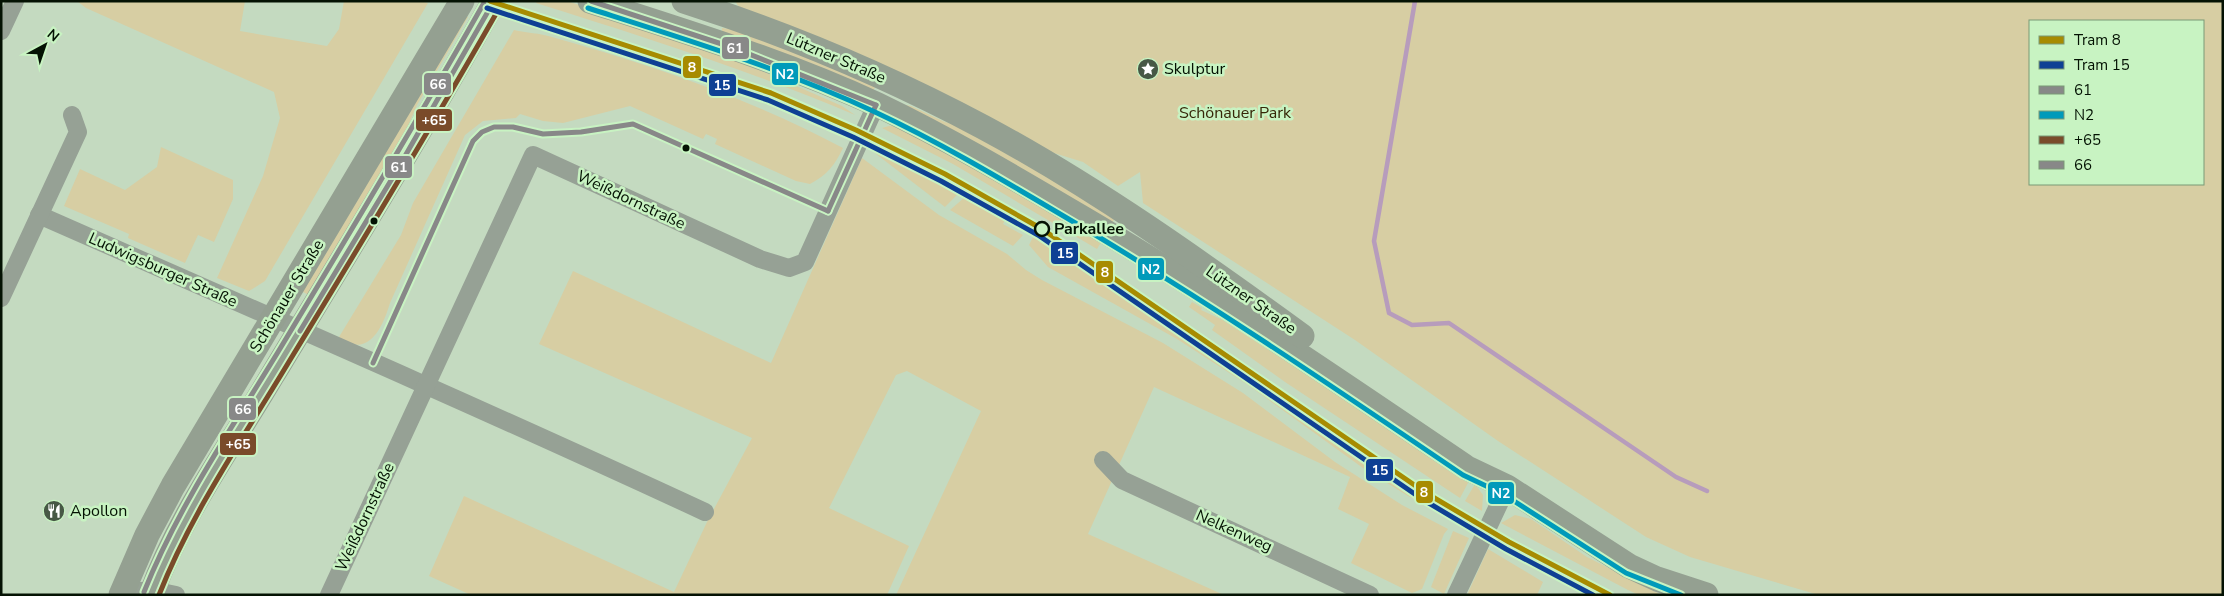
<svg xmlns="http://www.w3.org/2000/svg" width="2224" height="596" font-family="'Nunito Sans',sans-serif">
  <rect width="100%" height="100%" fill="#c4dac0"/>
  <!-- green -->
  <g fill="#d7cea3" fill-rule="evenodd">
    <polygon points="77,1 245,1 240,31 327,46 339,29 344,1 420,1 428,3 265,281 249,291 217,278 263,176 280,118 274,92 86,8"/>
    <path d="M537,1H567L644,26L755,68L842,106L855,115C751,71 644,37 536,3Z"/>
    <path d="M735,1H2223V595H1819L1690,557L1646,537L1498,441L1355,340L1143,203L1140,172L1118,186L1083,162L1041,149L739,7ZM2030,21H2203V184H2030Z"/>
    <polygon points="462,15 468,17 417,105 399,147 311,296 299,290"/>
    <polygon points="722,28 743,31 876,86 872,92 722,36"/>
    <path d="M514,30C526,33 540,33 552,37C652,65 751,99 843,148C835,165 827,175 810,184L796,181L715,144L717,139L706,134L703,139L630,106L563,123L543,121L520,114L516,118L483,121L465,135L390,303C383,326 369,360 339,337L401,235L413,203Z"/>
    <polygon points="735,85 855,134 853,140 735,87"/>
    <polygon points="900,104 911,106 945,122 973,130 1116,216 1110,227"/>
    <polygon points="889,126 898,126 1103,239 1097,249 953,164 882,128"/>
    <polygon points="870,141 963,189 945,207 867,147"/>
    <polygon points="161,147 233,180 233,199 214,242 198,235 185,263 128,238 129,234 64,206 80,169 125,190 157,167"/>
    <polygon points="862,158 939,215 1007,254 1026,270 1042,280 1163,343 1243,393 1335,462 1402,505 1448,529 1444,534 1422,589 1412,593 1351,563 1369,524 1338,509 1350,477 1154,387 1088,534 1224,595 896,595 981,411 907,371 896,375 829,508 909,546 887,595 471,595 429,576 464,496 674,592 707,522 752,438 539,344 573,271 771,363"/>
    <polygon points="965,197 1005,220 1003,224 1023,235 1013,246 950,210"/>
    <polygon points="1033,237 1053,248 1057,242 1339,440 1451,513 1449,516 1408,496 1363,468 1248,385 1177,339 1048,267 1029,245"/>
    <polygon points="1192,302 1202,308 1201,310 1225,321 1467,479 1468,483 1460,498 1285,382 1212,330 1215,325 1189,307"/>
    <polygon points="1475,484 1483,495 1482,511 1465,501"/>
    <polygon points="1515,515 1531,519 1587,557 1662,595 1639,595 1628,590 1501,523"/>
    <polygon points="1453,531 1469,538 1444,594 1431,587"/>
    <path d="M1493,538L1602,595C1577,595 1516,553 1492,540Z"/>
    <polygon points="1488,549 1543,582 1537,595 1467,595"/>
  </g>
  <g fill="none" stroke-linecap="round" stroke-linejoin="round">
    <!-- stream -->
    <polyline stroke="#b79cbc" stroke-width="4.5" points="1415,1 1374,241 1389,313 1412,325 1449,323 1676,477 1707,491"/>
    <!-- street -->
    <g stroke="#96a195" stroke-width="18">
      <polyline points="1,31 15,1"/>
      <path d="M39,215C262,313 485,410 705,512"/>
      <polyline points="1,298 78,132 72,115"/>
      <polyline points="1103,460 1122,480 1370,595"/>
      <polyline points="121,593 152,590 176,595"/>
      <polyline points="329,595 533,155 760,259 789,268 805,262 876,105"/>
      <polyline points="1456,595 1507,487"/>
    </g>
    <!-- secondary -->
    <g stroke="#94a091" stroke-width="25">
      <path d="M590,1C687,32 785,62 878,105C955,142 1028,186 1101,229C1226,304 1346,386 1467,468L1507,487L1629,566L1657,579L1706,595"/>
      <path d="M684,1C788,34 887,76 983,127C1095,187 1200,262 1302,336"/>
      <polyline points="121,595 147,535 173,486 462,1"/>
      <path d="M151,595C179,517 230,447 272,376C347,252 423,128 494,1"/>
    </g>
    <!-- bus-1 casing -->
    <g stroke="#c8f3c2" stroke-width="9">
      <g id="bus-1">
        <polyline points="591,1 734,48 876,105"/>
        <polyline points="828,211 876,105"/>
        <polyline points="300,331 393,177 494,1"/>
        <polyline points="373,363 473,141 482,132 494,127 513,127 543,134 581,132 633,124 828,211"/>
      </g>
    </g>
    <!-- bus-2 casing -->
    <g stroke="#c8f3c2" stroke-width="9">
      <path id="bus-2" d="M588,8C685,39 783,69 875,112C937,141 996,176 1055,211C1195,293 1329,384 1463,475L1503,494L1626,573L1681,595"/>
    </g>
    <!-- bus-3 casing -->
    <g stroke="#c8f3c2" stroke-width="9">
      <path id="bus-3" d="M159,595C192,511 244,437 290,360C362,242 433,125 501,5"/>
    </g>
    <!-- bus-4 casing -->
    <g stroke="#c8f3c2" stroke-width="9">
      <path id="bus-4" d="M144,592C178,507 230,431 278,352C348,236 418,120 485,1"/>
    </g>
    <!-- bus-1 -->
    <use href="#bus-1" stroke="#888" stroke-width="5"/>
    <!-- bus-2 -->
    <use href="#bus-2" stroke="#009aba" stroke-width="5"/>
    <!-- bus-3 -->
    <use href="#bus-3" stroke="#7a4b2a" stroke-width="5"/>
    <!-- bus-4 -->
    <use href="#bus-4" stroke="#888" stroke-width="5"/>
    <!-- tram-1 casing -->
    <g stroke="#c8f3c2" stroke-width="9">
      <polyline id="tram-1" points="490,1 771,93 856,130 945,174 1042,229 1426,493 1509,542 1610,595"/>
    </g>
    <!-- tram-2 casing -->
    <g stroke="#c8f3c2" stroke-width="9">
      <polyline id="tram-2" points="487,8 768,100 853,137 941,181 1038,235 1422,499 1506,549 1593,595"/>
    </g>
    <!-- tram-1 -->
    <use href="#tram-1" stroke="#a78b01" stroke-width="5"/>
    <!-- tram-2 -->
    <use href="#tram-2" stroke="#0e4094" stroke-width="5"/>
  </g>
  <!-- icons -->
  <defs>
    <g id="sight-disc" transform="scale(1.125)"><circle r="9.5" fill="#475845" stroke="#c8f3c2"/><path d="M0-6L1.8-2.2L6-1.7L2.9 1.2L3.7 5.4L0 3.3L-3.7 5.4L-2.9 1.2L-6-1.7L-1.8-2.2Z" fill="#fff"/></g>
    <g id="restaurant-disc" transform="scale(1.125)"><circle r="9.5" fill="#475845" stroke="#c8f3c2"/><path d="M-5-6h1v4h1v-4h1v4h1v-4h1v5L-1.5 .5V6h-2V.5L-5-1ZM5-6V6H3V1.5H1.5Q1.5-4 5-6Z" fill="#fff"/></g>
  </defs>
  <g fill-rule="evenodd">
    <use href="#sight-disc" x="1148" y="69"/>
    <use href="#restaurant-disc" x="54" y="511"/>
  </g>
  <!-- markers -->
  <g fill="#041203" stroke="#c8f3c2" stroke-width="2">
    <circle cx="686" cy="148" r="4.5"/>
    <circle cx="374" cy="221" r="4.5"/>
  </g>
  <circle fill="#c8f3c2" stroke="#041203" stroke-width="2.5" cx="1042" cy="229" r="7"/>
  <g text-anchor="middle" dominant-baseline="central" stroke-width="5" stroke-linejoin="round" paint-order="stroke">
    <!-- street labels -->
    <g font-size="16" fill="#041203" stroke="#c8f3c2">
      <text transform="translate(836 58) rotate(23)">Lützner Straße</text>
      <text transform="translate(631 200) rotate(25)">Weißdornstraße</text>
      <text transform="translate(163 270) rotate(24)">Ludwigsburger Straße</text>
      <text transform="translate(287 296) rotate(-59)">Schönauer Straße</text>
      <text transform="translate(1251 300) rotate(35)">Lützner Straße</text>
      <text transform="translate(365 517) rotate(-65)">Weißdornstraße</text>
      <text transform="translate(1234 531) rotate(24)">Nelkenweg</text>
    </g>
    <!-- poi labels -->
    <g font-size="16" fill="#041203" stroke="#c8f3c2" text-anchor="start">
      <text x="1164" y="69">Skulptur</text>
      <text x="70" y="511">Apollon</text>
    </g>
    <!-- park labels -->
    <g font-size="16" fill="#362607" stroke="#c8f3c2">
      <text x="1235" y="113">Schönauer Park</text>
    </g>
    <!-- stop labels -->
    <g font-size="16" font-weight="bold" fill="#041203" stroke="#c8f3c2" text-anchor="start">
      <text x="1054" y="229">Parkallee</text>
    </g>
  </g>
  <g stroke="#c8f3c2" stroke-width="2">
    <rect x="721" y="36" width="29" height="24" rx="5" fill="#888"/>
    <rect x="682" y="55" width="20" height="24" rx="5" fill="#a78b01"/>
    <rect x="771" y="62" width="28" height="24" rx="5" fill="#009aba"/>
    <rect x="423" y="72" width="29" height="24" rx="5" fill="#888"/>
    <rect x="708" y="73" width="29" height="24" rx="5" fill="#0e4094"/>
    <rect x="415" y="108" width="38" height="24" rx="5" fill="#7a4b2a"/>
    <rect x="384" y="155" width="29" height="24" rx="5" fill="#888"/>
    <rect x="1050" y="241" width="29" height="24" rx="5" fill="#0e4094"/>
    <rect x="1137" y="257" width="28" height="24" rx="5" fill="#009aba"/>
    <rect x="1095" y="260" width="19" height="24" rx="5" fill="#a78b01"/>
    <rect x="228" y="397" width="29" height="24" rx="5" fill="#888"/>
    <rect x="219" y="432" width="38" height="24" rx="5" fill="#7a4b2a"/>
    <rect x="1365" y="458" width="29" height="24" rx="5" fill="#0e4094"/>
    <rect x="1415" y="480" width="19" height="24" rx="5" fill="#a78b01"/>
    <rect x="1487" y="481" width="28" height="24" rx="5" fill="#009aba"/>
  </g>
  <g font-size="14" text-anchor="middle" font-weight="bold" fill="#fff">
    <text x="735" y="53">61</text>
    <text x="692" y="72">8</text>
    <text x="785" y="79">N2</text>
    <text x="438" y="89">66</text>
    <text x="722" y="90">15</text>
    <text x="434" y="125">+65</text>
    <text x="399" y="172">61</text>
    <text x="1065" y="258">15</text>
    <text x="1151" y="274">N2</text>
    <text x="1105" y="277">8</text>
    <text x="243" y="414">66</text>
    <text x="238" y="449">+65</text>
    <text x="1380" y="475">15</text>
    <text x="1424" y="497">8</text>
    <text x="1501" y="498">N2</text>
  </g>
  <!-- border -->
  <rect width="2224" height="596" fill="none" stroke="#041203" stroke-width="5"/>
  <!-- legend -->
  <rect x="2029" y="20" width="175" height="165" fill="#c8f3c2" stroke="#7a9976"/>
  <rect x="2039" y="36" width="25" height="8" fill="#a78b01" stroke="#7a9976"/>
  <text x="2074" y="45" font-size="15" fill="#041203">Tram 8</text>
  <rect x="2039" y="61" width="25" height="8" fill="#0e4094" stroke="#7a9976"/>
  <text x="2074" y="70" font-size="15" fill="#041203">Tram 15</text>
  <rect x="2039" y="86" width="25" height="8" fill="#888888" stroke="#7a9976"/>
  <text x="2074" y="95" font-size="15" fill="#041203">61</text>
  <rect x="2039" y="111" width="25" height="8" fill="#009aba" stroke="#7a9976"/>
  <text x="2074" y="120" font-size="15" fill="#041203">N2</text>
  <rect x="2039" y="136" width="25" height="8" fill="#7a4b2a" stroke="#7a9976"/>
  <text x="2074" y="145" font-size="15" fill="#041203">+65</text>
  <rect x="2039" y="161" width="25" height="8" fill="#888888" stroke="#7a9976"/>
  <text x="2074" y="170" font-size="15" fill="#041203">66</text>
  <!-- north arrow -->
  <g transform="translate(45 45) rotate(40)" stroke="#c8f3c2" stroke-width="4" paint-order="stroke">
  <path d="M0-4L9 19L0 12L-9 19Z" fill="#041203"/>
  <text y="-8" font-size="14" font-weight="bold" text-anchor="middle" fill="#041203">N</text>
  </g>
</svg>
